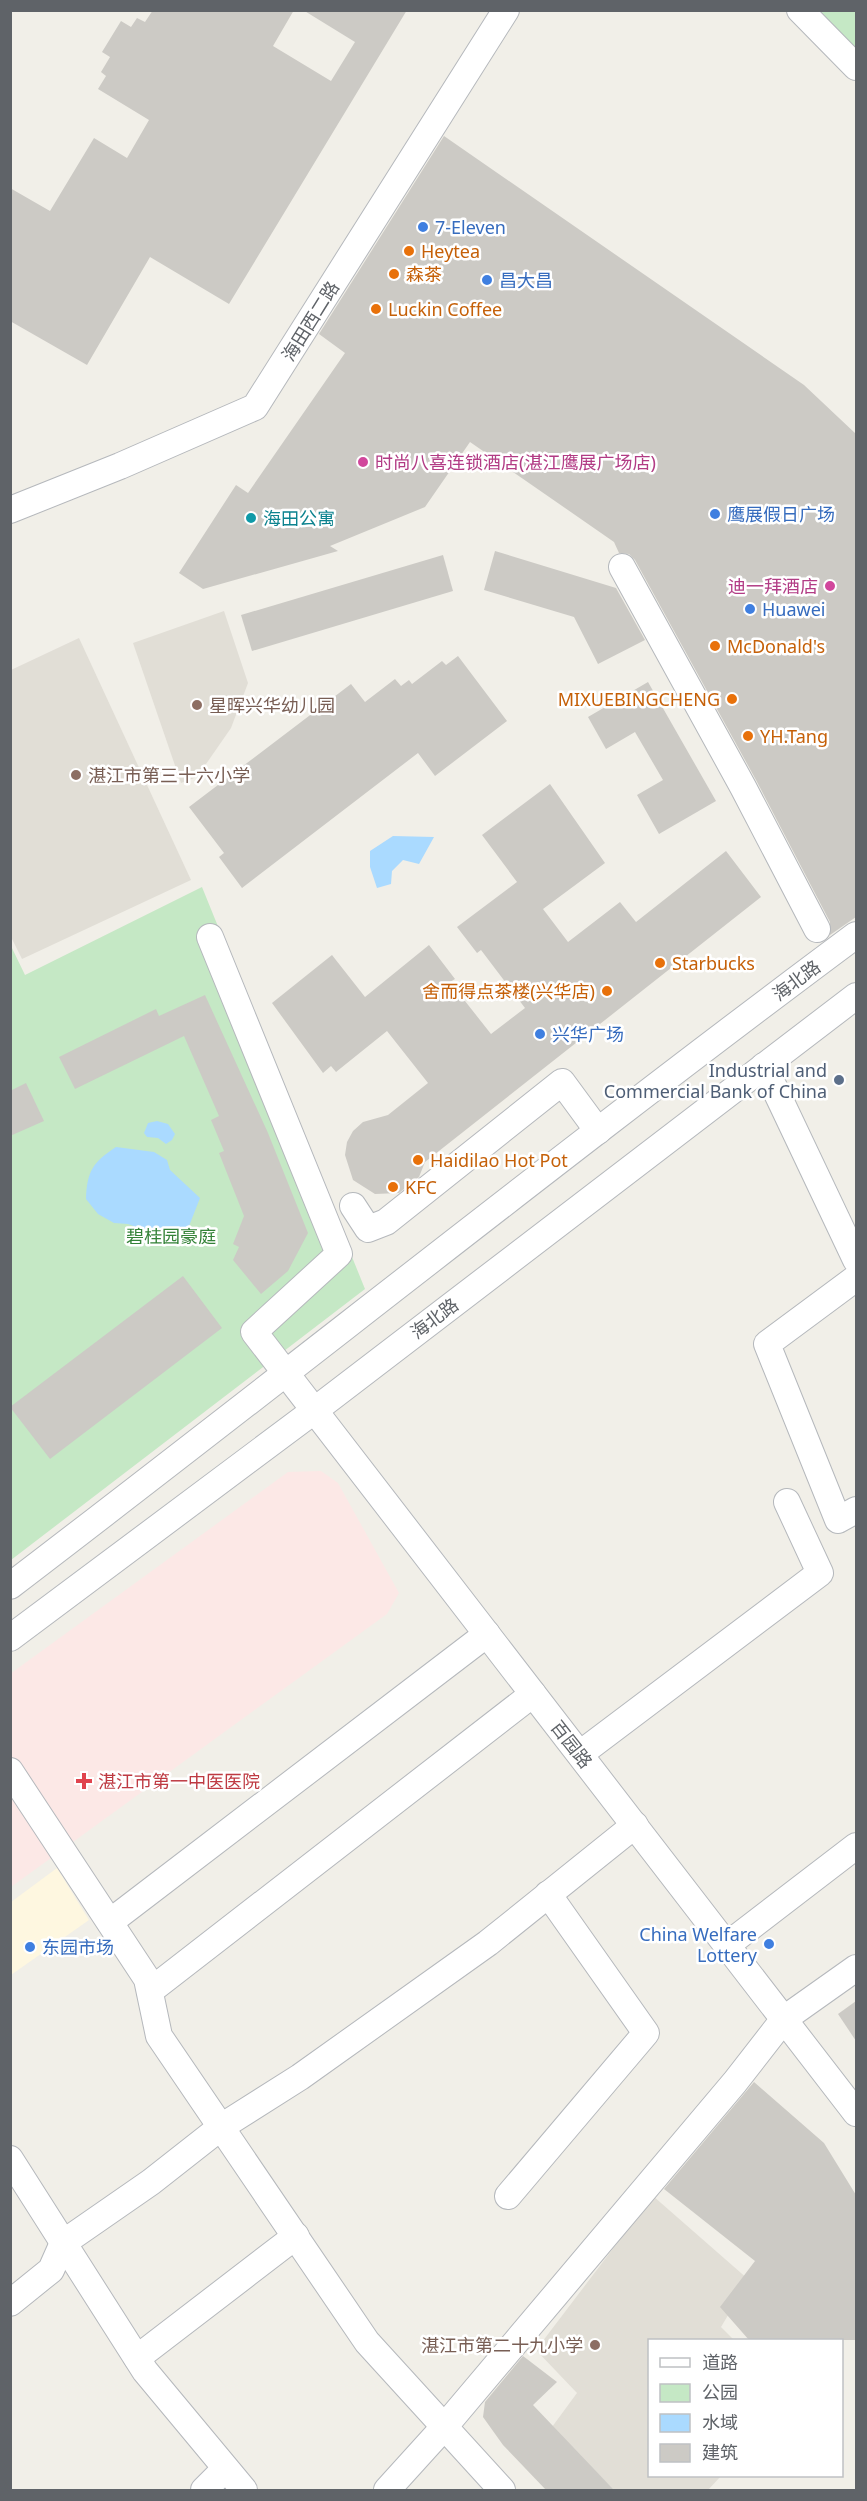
<svg xmlns="http://www.w3.org/2000/svg" width="867" height="2501" font-family="'Noto Sans','Noto Sans SC',sans-serif">
  <rect width="100%" height="100%" fill="#f1efe8"/>
  <!-- commercial -->
  <polygon fill="#fef7e0" points="57,1868 89,1920 11,1975 11,1902"/>
  <!-- education -->
  <g fill="#e1ded6">
    <polygon points="224,611 248,683 231,728 197,777 181,783 133,643"/>
    <polygon points="79,638 191,880 22,959 10,935 11,670"/>
    <polygon points="653,2196 749,2280 721,2327 734,2340 650,2340 650,2476 721,2476 708,2490 614,2490 552,2427 577,2393 536,2350"/>
  </g>
  <!-- medical -->
  <polygon fill="#fce8e6" points="321,1471 338,1483 399,1593 387,1614 11,1887 10,1674 288,1472"/>
  <!-- green -->
  <g fill="#c5e8c5">
    <polygon points="805,11 856,11 856,60"/>
    <polygon points="202,887 365,1289 11,1560 11,946 25,975"/>
  </g>
  <!-- water -->
  <g fill="#aadaff">
    <polygon points="393,836 434,837 419,864 403,860 392,871 391,884 377,888 370,867 370,851"/>
    <polygon points="157,1121 168,1124 175,1134 172,1140 166,1144 158,1138 147,1137 144,1133 148,1123"/>
    <path d="M116,1147L154,1152L167,1160L170,1170L200,1198L182,1244L128,1224L114,1223L98,1214L86,1199C87,1171 93,1162 116,1147Z"/>
  </g>
  <!-- building -->
  <g fill="#cccac5">
    <polygon points="153,10 294,10 273,46 331,81 355,42 303,10 407,10 229,304 150,257 87,365 10,321 10,188 50,211 94,138 127,158 149,120 98,89 106,76 101,72 110,57 102,52 121,21 131,27 137,18 145,22"/>
    <polygon points="444,136 804,385 856,434 856,917 830,935 830,922 756,780 635,560 629,554 619,553 614,542 470,442 425,507 330,546 338,551 203,589 179,573 236,485 248,493 345,353 319,334"/>
    <polygon points="495,551 616,588 645,640 598,664 574,617 484,590"/>
    <polygon points="443,555 453,591 252,651 241,615"/>
    <polygon points="458,656 507,721 435,776 418,753 242,888 219,857 224,853 189,807 351,684 365,702 395,679 401,686 409,680 412,684 442,661 446,665"/>
    <polygon points="648,682 716,801 659,834 637,795 663,780 635,732 606,749 588,717"/>
    <polygon points="550,784 605,863 543,909 568,942 620,902 636,922 726,851 761,897 425,1162 419,1177 399,1193 375,1194 353,1180 345,1155 347,1142 353,1131 363,1122 388,1115 428,1083 387,1031 336,1072 331,1066 323,1073 272,1003 332,955 365,997 429,945 455,979 450,982 491,1034 525,1008 481,950 477,953 457,927 517,882 482,835"/>
    <polygon points="205,995 268,1133 308,1233 288,1271 261,1294 233,1260 239,1247 233,1244 244,1216 219,1153 224,1151 211,1120 219,1116 184,1036 75,1089 59,1057 156,1009 159,1016"/>
    <polygon points="26,1083 44,1121 10,1136 10,1091"/>
    <polygon points="183,1276 222,1328 50,1459 10,1407"/>
    <polygon points="856,2001 856,2041 838,2014"/>
    <polygon points="754,2082 824,2143 856,2195 856,2340 749,2340 720,2307 755,2261 664,2189"/>
    <polygon points="523,2356 557,2382 533,2405 614,2490 546,2490 503,2445 483,2417 485,2402"/>
  </g>
  <g fill="none" stroke-linecap="round" stroke-linejoin="round">
    <!-- minor casing -->
    <g stroke="#b5b8bc" stroke-width="28">
      <g id="minor">
        <polyline points="800,10 856,67"/>
        <polyline points="10,510 120,466 255,407 506,10"/>
        <polyline points="622,567 743,787 817,929"/>
        <polyline points="210,937 339,1254 254,1332 856,2113"/>
        <polyline points="764,1066 856,1260"/>
        <polyline points="353,1206 368,1229 386,1222 562,1082 598,1131"/>
        <polyline points="856,1278 767,1344 838,1520 856,1510"/>
        <path d="M10,1586C293,1370 571,1147 856,935"/>
        <polyline points="10,1638 315,1410 856,996"/>
        <polyline points="580,1754 820,1573 787,1502"/>
        <polyline points="10,1771 147,1979 159,2036 367,2342 502,2490"/>
        <polyline points="110,1922 487,1634"/>
        <polyline points="727,1945 856,1846"/>
        <polyline points="150,1991 533,1694"/>
        <polyline points="10,2159 145,2371 244,2490"/>
        <polyline points="508,2196 646,2033 548,1894"/>
        <polyline points="10,2303 51,2270 63,2243 151,2182 221,2127 300,2077 488,1943 635,1825"/>
        <polyline points="137,2358 296,2236"/>
        <polyline points="204,2490 225,2469"/>
        <polyline points="387,2490 445,2426 735,2082 784,2019 856,1968"/>
      </g>
    </g>
    <!-- minor -->
    <use href="#minor" stroke="#fff" stroke-width="26"/>
  </g>
  <!-- markers -->
  <g fill="#3f7fe0" stroke="#fff" stroke-width="2">
    <circle cx="423" cy="227" r="6"/>
    <circle cx="487" cy="280" r="6"/>
    <circle cx="715" cy="514" r="6"/>
    <circle cx="750" cy="609" r="6"/>
    <circle cx="540" cy="1034" r="6"/>
    <circle cx="769" cy="1944" r="6"/>
    <circle cx="30" cy="1947" r="6"/>
  </g>
  <g fill="#e8710a" stroke="#fff" stroke-width="2">
    <circle cx="409" cy="251" r="6"/>
    <circle cx="394" cy="274" r="6"/>
    <circle cx="376" cy="309" r="6"/>
    <circle cx="715" cy="646" r="6"/>
    <circle cx="732" cy="699" r="6"/>
    <circle cx="748" cy="736" r="6"/>
    <circle cx="660" cy="963" r="6"/>
    <circle cx="607" cy="991" r="6"/>
    <circle cx="418" cy="1160" r="6"/>
    <circle cx="393" cy="1187" r="6"/>
  </g>
  <g fill="#d1479c" stroke="#fff" stroke-width="2">
    <circle cx="363" cy="462" r="6"/>
    <circle cx="830" cy="586" r="6"/>
  </g>
  <circle fill="#0f9aa8" stroke="#fff" stroke-width="2" cx="251" cy="518" r="6"/>
  <g fill="#8d6e63" stroke="#fff" stroke-width="2">
    <circle cx="197" cy="705" r="6"/>
    <circle cx="76" cy="775" r="6"/>
    <circle cx="595" cy="2345" r="6"/>
  </g>
  <circle fill="#5c6f8a" stroke="#fff" stroke-width="2" cx="839" cy="1080" r="6"/>
  <path fill="#e0444e" stroke="#fff" stroke-width="2" d="M81 1772h6v6h6v6h-6v6h-6v-6h-6v-6h6z"/>
  <g text-anchor="middle" dominant-baseline="central" stroke-width="5" stroke-linejoin="round" paint-order="stroke">
    <!-- shop labels -->
    <g font-size="18" fill="#366cbe" stroke="#fff" text-anchor="start">
      <text x="435" y="227">7-Eleven</text>
      <text x="499" y="280">昌大昌</text>
      <text x="727" y="514">鹰展假日广场</text>
      <text x="762" y="609">Huawei</text>
      <text x="552" y="1034">兴华广场</text>
      <text x="757" y="1934" text-anchor="end">China Welfare<tspan x="757" dy="21">Lottery</tspan></text>
      <text x="42" y="1947">东园市场</text>
    </g>
    <!-- food labels -->
    <g font-size="18" fill="#c56008" stroke="#fff" text-anchor="start">
      <text x="421" y="251">Heytea</text>
      <text x="406" y="274">森茶</text>
      <text x="388" y="309">Luckin Coffee</text>
      <text x="727" y="646">McDonald's</text>
      <text x="720" y="699" text-anchor="end">MIXUEBINGCHENG</text>
      <text x="760" y="736">YH.Tang</text>
      <text x="672" y="963">Starbucks</text>
      <text x="595" y="991" text-anchor="end">舍而得点茶楼(兴华店)</text>
      <text x="430" y="1160">Haidilao Hot Pot</text>
      <text x="405" y="1187">KFC</text>
    </g>
    <!-- street labels -->
    <g font-size="18" fill="#5f6368" stroke="#fff">
      <text transform="translate(310 321) rotate(-58)">海田西二路</text>
      <text transform="translate(796 980) rotate(-37)">海北路</text>
      <text transform="translate(434 1318) rotate(-37)">海北路</text>
      <text transform="translate(572 1744) rotate(52)">百园路</text>
    </g>
    <!-- hotel labels -->
    <g font-size="18" fill="#b23c85" stroke="#fff" text-anchor="start">
      <text x="375" y="462">时尚八喜连锁酒店(湛江鹰展广场店)</text>
      <text x="818" y="586" text-anchor="end">迪一拜酒店</text>
    </g>
    <!-- culture labels -->
    <g font-size="18" fill="#0d838f" stroke="#fff" text-anchor="start">
      <text x="263" y="518">海田公寓</text>
    </g>
    <!-- education labels -->
    <g font-size="18" fill="#785e54" stroke="#fff" text-anchor="start">
      <text x="209" y="705">星晖兴华幼儿园</text>
      <text x="88" y="775">湛江市第三十六小学</text>
      <text x="583" y="2345" text-anchor="end">湛江市第二十九小学</text>
    </g>
    <!-- service labels -->
    <g font-size="18" fill="#4e5e75" stroke="#fff" text-anchor="end">
      <text x="827" y="1070">Industrial and<tspan x="827" dy="21">Commercial Bank of China</tspan></text>
    </g>
    <!-- park labels -->
    <g font-size="18" fill="#348238" stroke="#fff">
      <text x="171" y="1236">碧桂园豪庭</text>
    </g>
    <!-- health labels -->
    <g font-size="18" fill="#be3a42" stroke="#fff" text-anchor="start">
      <text x="98" y="1781">湛江市第一中医医院</text>
    </g>
  </g>
  <!-- border -->
  <rect width="867" height="2501" fill="none" stroke="#5f6368" stroke-width="24"/>
  <!-- legend -->
  <rect x="648" y="2339" width="195" height="138" fill="#ffffff" stroke="#bfc1c3" stroke-width="1.5"/>
  <rect x="660" y="2358" width="30" height="9" fill="#ffffff" stroke="#bfc1c3" stroke-width="1.5"/>
  <text x="702" y="2369" font-size="18" fill="#5f6368">道路</text>
  <rect x="660" y="2384" width="30" height="18" fill="#c5e8c5" stroke="#bfc1c3" stroke-width="1.5"/>
  <text x="702" y="2399" font-size="18" fill="#5f6368">公园</text>
  <rect x="660" y="2414" width="30" height="18" fill="#aadaff" stroke="#bfc1c3" stroke-width="1.5"/>
  <text x="702" y="2429" font-size="18" fill="#5f6368">水域</text>
  <rect x="660" y="2444" width="30" height="18" fill="#cccac5" stroke="#bfc1c3" stroke-width="1.5"/>
  <text x="702" y="2459" font-size="18" fill="#5f6368">建筑</text>
</svg>
